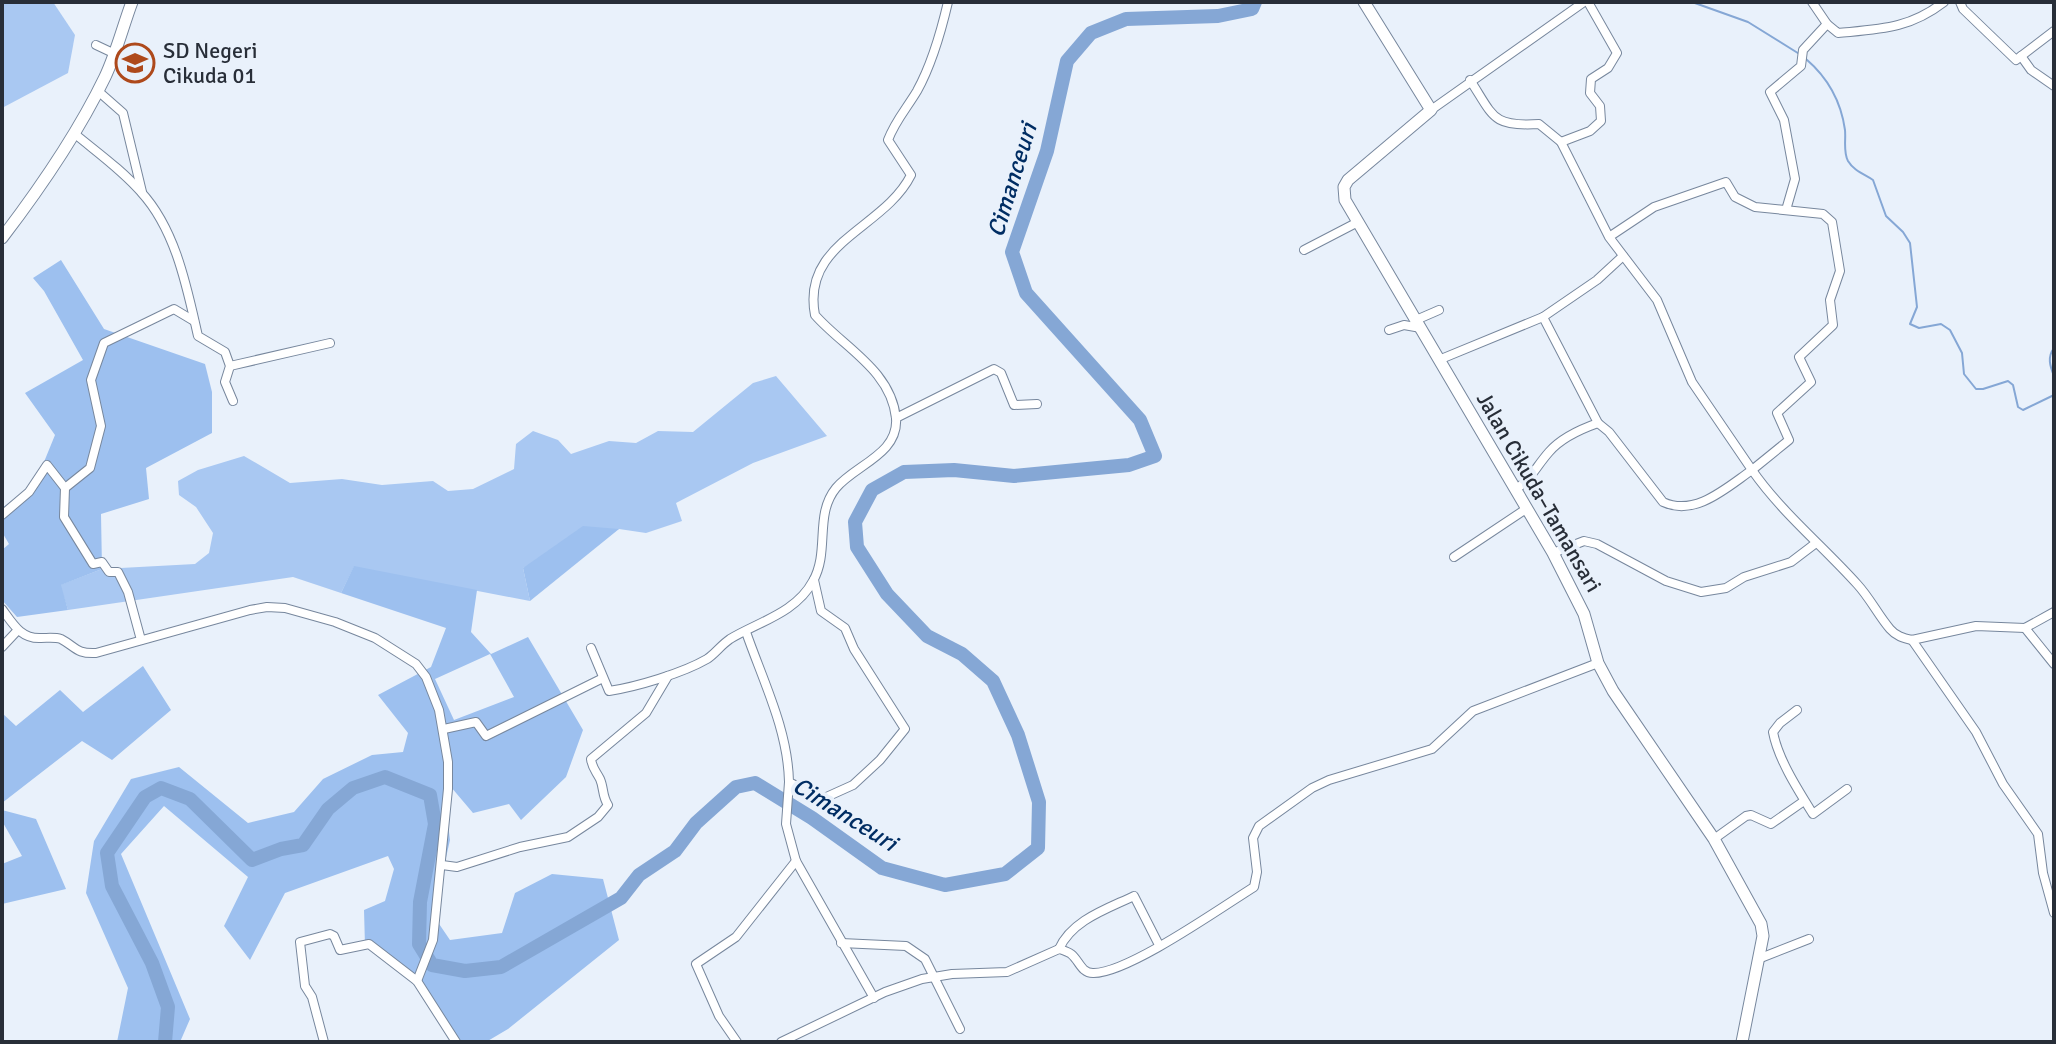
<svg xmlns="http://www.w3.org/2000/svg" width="2056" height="1044" font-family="Signika,sans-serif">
  <rect width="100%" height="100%" fill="#e9f1fb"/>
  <!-- green -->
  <g fill="#a9c8f2">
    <polygon points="2,2 53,2 75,35 68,73 2,108"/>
    <polygon points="776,376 827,436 753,463 676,503 682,521 646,533 619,529 523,568 530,601 354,567 341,593 293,577 68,610 60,585 102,569 195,564 209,553 213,533 196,507 179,495 178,481 198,470 244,456 290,483 342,479 382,485 433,481 448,491 473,489 514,469 516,444 533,431 558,440 571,454 609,441 636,443 658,431 693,432 753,383"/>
  </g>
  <!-- forest -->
  <g fill="#9dc0ef" fill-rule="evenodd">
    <polygon points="61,260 104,329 205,364 212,392 212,433 146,468 149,499 101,514 102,569 61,585 68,610 17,617 2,600 2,550 9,544 2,532 2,508 35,484 55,435 25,393 83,360 44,291 33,278"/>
    <polygon points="583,526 619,529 530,601 523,568"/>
    <path d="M354,566L477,590L471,632L491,654L528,637L583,730L566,777L521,820L509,804L473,813L451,787L444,792L450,840L433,915L450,940L502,933L515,893L552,874L603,879L619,940L508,1029L486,1042H451L412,980L365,946L364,910L385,901L394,869L388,856L285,893L250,960L224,926L248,877L164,806L121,854L190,1019L180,1042H117L128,988L86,893L94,841L131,779L179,767L248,823L294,812L323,779L372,755L403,752L408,733L378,695L431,667L446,628L341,593ZM490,654L514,697L454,720L435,679Z"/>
    <polygon points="143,666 171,710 112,760 82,741 2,803 2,713 16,726 60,690 83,712"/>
    <polygon points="2,810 36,819 66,889 2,904 2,864 22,856 2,821"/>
  </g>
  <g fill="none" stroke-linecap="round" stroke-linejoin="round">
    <!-- stream -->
    <g stroke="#85a7d5" stroke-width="2">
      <polyline points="1692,2 1748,22 1801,55"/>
      <path d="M1806,59C1827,77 1841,101 1845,130C1846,140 1843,152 1848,161C1854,171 1864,174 1873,180L1886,216L1903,232L1910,243L1917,307L1910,324L1919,328L1941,324L1950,330L1962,353L1964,374L1976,389H1983L2008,381L2013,385L2018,407L2023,410L2054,395"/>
      <path d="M2054,348C2047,357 2050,366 2054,376"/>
    </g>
    <!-- river -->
    <polyline stroke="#85a7d5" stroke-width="14" points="165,1042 168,1007 152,963 112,886 107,853 145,797 161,788 190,799 252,860 281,849 303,845 328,809 353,788 385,777 430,795 435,824 420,902 419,944 432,965 465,971 501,967 621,898 639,875 675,851 696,823 736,787 755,783 812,818 882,868 945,885 1005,874 1038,848 1039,802 1018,735 993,681 962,654 927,636 887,594 857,547 855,522 872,490 904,472 954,470 1014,476 1129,465 1155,456 1140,420 1026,293 1012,252 1047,151 1067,61 1091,33 1126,19 1218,16 1252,9 1255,2"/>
    <!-- street casing -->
    <g stroke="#77879d" stroke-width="10">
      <g id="street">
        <polyline points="1588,2 1617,53 1608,68 1591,79 1590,93 1600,106 1601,121 1590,131 1561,142 1609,237 1657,300 1692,382 1752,470 1789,440 1777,413 1811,382 1799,357 1833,325 1830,300 1840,271 1832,222 1823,214 1755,207 1735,197 1726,182 1654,207 1609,237"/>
        <polyline points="1960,2 1963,9 2016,60 2054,31"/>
        <path d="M1827,24L1838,33C1880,29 1909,29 1944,2"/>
        <polyline points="96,45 113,53"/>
        <polyline points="2021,56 2031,70 2054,86"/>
        <path d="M1470,80C1494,117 1492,127 1539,124L1561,142"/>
        <polyline points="98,91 123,113 142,192"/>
        <polyline points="1431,110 1584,2"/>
        <path d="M75,134C98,153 122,170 141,192C176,230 187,288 198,336L225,352L230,366L225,382L233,401"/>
        <polyline points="1786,210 1795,179 1784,120 1770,92 1801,66 1803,50 1827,24 1812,2"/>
        <polyline points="1304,250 1358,222"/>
        <polyline points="1416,320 1439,310"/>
        <polyline points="1389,330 1404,325 1421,328"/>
        <polyline points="1441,359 1543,317"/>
        <polyline points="230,366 330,343"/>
        <polyline points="896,418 994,369 1001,373 1014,405 1037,404"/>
        <polyline points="1598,423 1543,317 1597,280 1623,256"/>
        <polyline points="65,488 64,517 93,564 102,562 109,572 118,572 128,592 141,640"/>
        <path d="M1515,490C1533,477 1535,468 1549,452C1561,438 1581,429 1598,423L1609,432L1663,502C1695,517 1726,488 1752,470C1782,513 1823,546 1857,584C1870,598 1878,615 1890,629C1896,636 1903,638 1912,640L1976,626L2025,628L2054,612"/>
        <polyline points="2,515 29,492 47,465 65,488 90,468 101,426 91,380 104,343 174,309 194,321"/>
        <polyline points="1553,553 1584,541 1597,544 1666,581 1701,592 1726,588 1744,577 1791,562 1816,543"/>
        <polyline points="1454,557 1526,509"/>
        <path d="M2,609C13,624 21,639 41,638C48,638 55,637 61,639C76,647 76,654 96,653L250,610L267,607L285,608L335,622L375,638L416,664L426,677L439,710L448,762V789L433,940L417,981"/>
        <polyline points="2025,628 2054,664"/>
        <path d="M746,632C763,681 788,730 789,782L822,799L853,785L880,760L905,729L854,649L845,628L821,611L814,580"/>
        <polyline points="1912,640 1976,732 2003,784 2038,834 2043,873 2054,913"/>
        <polyline points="2,647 17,631"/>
        <path d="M591,648L609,691C636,687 683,673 707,659C715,654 721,645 730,639C758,622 796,613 813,581C830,551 814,515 836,488C855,465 899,454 896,418C891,370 843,347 815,315C801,242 884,229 911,175L888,140C895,121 907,108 917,91C932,64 941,32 948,2"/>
        <path d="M1797,710L1780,723L1773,732C1778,759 1798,790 1813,814L1847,789"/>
        <polyline points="444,729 476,722 486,736 603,678"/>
        <polyline points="789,782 786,824 796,861 874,998"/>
        <polyline points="1714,839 1746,816 1751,815 1771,824 1804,801"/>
        <path d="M442,865L457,867L520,847L568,837L598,817L608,805C602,796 604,788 600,779C596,771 592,768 591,759L646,713L668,676"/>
        <polyline points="841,943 906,946 925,959 960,1029"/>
        <path d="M1059,949C1072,920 1107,909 1134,896L1159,945"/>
        <polyline points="1758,959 1809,939"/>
        <polyline points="324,1042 312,997 305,986 300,942 330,934 334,936 340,950 369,944 417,981 456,1042"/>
        <polyline points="737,1042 719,1016 696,964 736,937 796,861"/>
        <path d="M781,1042L885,992L922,979L952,974L1007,972L1059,949C1061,949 1070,953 1071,954C1079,960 1081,973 1093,973C1127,974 1222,907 1254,887L1257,872L1253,838L1259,826L1312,788L1329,780L1432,749L1473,711L1598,663"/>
      </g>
    </g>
    <!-- secondary casing -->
    <g stroke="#77879d" stroke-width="13">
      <g id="secondary">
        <polyline points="1364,2 1431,110 1348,180 1344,187 1345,200 1553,553 1584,614 1598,663 1613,691 1714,839 1761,924 1763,936 1742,1042"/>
        <path d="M2,238C41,187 77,135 105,77C116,54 123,26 132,2"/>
      </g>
    </g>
    <!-- street -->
    <use href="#street" stroke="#fff" stroke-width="8"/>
    <!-- secondary -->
    <use href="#secondary" stroke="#fff" stroke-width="11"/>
  </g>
  <!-- icons -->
  <defs>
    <g id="school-ring" transform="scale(2)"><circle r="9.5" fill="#e9f1fb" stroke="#ae491b" stroke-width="1.5"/><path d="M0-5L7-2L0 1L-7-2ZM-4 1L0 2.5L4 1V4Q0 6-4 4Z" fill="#ae491b"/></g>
  </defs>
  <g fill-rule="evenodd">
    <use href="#school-ring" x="135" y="63"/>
  </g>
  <g text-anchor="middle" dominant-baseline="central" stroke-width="8" stroke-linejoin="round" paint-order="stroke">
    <!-- poi labels -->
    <g font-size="22" fill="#282e38" stroke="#e9f1fb" text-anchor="start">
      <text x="163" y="50">SD Negeri<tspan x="163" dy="25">Cikuda 01</tspan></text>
    </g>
    <!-- street labels -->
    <g font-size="22" fill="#282e38" stroke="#e9f1fb">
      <text transform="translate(1539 492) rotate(60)">Jalan Cikuda–Tamansari</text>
    </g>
    <!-- water labels -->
    <g font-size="24" font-style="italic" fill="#002d63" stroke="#e9f1fb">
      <text transform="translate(1012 180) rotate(-73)">Cimanceuri</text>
      <text transform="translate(845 814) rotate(32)">Cimanceuri</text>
    </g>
  </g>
  <!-- border -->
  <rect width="2056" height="1044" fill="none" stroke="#282e38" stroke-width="8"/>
</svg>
